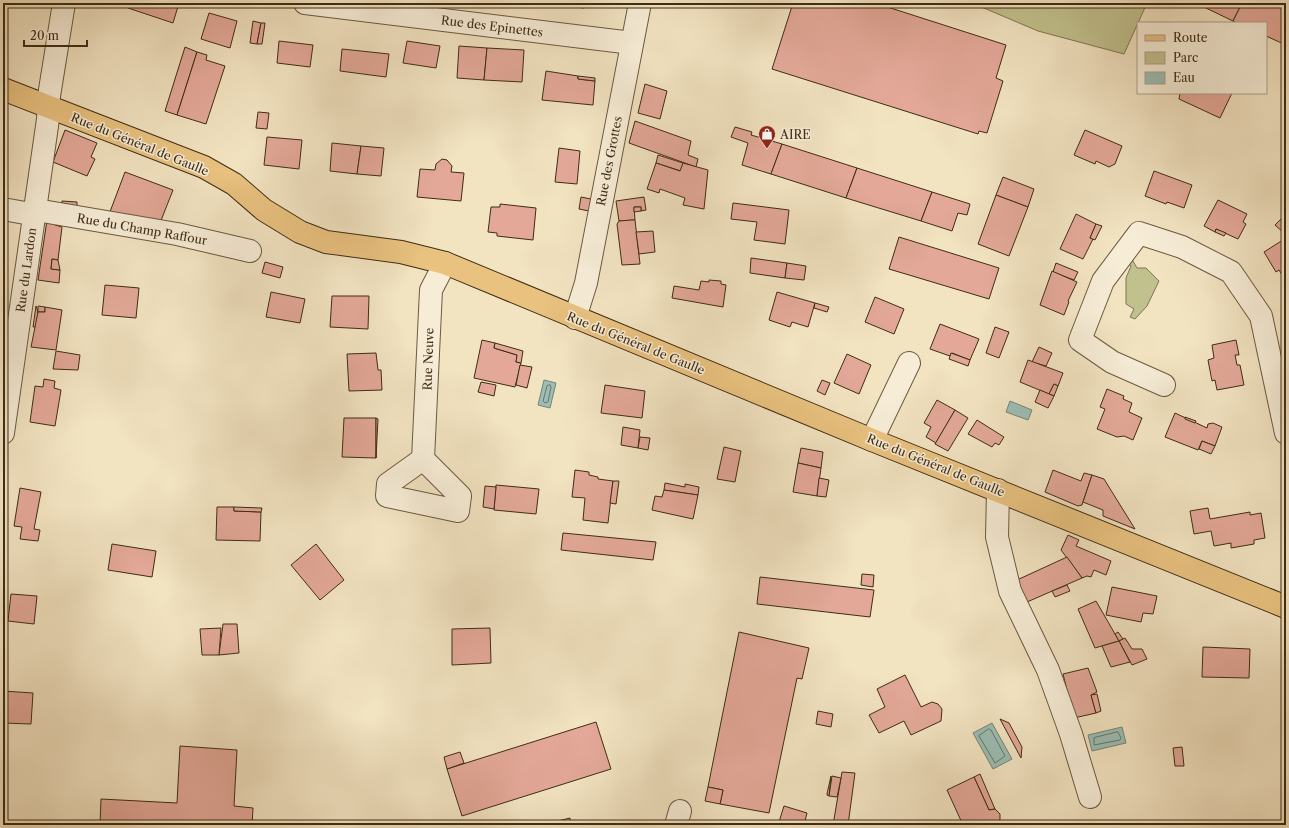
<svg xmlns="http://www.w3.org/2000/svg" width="1289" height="828" font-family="'Libre Caslon Text',serif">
  <rect width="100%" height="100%" fill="#f2e3c1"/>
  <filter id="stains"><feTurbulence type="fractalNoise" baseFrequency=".005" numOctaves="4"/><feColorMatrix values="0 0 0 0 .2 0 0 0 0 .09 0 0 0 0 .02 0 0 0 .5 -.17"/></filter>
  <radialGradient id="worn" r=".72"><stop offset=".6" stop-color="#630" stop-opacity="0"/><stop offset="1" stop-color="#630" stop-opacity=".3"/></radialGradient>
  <!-- green -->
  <g fill="#c1c18e" stroke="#807651">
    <polygon points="972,3 1147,3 1124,54 1038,31"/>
    <polygon points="1129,254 1137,268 1146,268 1159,281 1147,306 1135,319 1130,317 1134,309 1126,304 1126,278 1131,266 1127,260"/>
  </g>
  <!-- water -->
  <g fill="#9bbeb5" stroke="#768475">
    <polygon points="544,380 556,383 550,408 538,405"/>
    <polygon points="1010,401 1032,410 1028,420 1006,412"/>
    <polygon points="992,723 1012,759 993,769 973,733"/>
    <polygon points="1122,727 1126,743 1092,751 1088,735"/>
  </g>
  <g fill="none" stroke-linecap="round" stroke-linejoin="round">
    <!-- shore -->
    <g stroke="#6d7564" stroke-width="1">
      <polygon points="550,385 551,387 548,402 545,403 543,401 547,386"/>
      <polygon points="989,729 991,730 1005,756 995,763 979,736"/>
      <polygon points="1118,732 1121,738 1120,740 1094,745 1094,738"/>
    </g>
  </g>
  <!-- building -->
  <g fill="#e3a898" stroke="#3f2c14">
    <polygon points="129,3 179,3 173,23 128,8"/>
    <polygon points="545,3 584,3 584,8"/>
    <polygon points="708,3 717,3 710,7"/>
    <polygon points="793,3 875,3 1006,45 996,78 1003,81 987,133 979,131 978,134 772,69"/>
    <polygon points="1209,3 1242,3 1233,21 1206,8"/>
    <polygon points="1242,3 1286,3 1286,45 1266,36 1266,23 1237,23 1233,21"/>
    <polygon points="209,13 237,21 230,48 201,39"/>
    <polygon points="253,21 261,23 257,44 250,43"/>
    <polygon points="261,23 265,23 262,44 257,44"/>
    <polygon points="279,41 313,45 310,67 277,63"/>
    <polygon points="407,41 440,46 436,68 403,63"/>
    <polygon points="459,46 487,48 484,80 457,78"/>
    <polygon points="185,47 197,52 177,115 165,111"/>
    <polygon points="487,48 524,50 522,82 484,80"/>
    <polygon points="342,49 389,54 386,77 340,71"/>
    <polygon points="197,52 207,55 206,60 225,66 206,124 177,115"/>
    <polygon points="546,71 578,76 578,79 595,81 593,105 542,100"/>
    <polygon points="578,76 595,78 595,81 578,79"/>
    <polygon points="645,84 667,91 660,119 638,113"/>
    <polygon points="1180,93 1232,93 1220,118 1179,99"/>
    <polygon points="258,112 269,113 267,129 256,128"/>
    <polygon points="635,121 691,141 688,155 698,159 696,167 629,143"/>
    <polygon points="735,127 752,132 751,135 782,144 771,174 742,165 748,143 731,137"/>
    <polygon points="65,130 97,143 91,157 95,159 87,176 53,162"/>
    <polygon points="1085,130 1122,146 1115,164 1109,167 1096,161 1095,164 1074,155"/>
    <polygon points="267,137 302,140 299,169 264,165"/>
    <polygon points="332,143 361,146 357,174 330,171"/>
    <polygon points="782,144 857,168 846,198 771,174"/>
    <polygon points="361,146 384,148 381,176 357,174"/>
    <polygon points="559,148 580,151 577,184 555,182"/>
    <polygon points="658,155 683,163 681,171 656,163"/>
    <polygon points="442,159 447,160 452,166 451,172 464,173 461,201 417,197 420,169 435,170 436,164"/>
    <polygon points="656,163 680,171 683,163 708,170 704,209 683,205 685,198 660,189 659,193 647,189"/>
    <polygon points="857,168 932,192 921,221 846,198"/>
    <polygon points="1154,171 1192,185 1184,208 1167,202 1166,204 1145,196"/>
    <polygon points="125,172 173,190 160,223 108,217"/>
    <polygon points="1003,177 1034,189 1028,207 996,195"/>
    <polygon points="932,192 970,204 967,215 958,213 952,231 921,221"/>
    <polygon points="996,195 1028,207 1009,256 978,244"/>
    <polygon points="581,197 591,199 589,211 579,209"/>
    <polygon points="644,197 646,210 641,211 641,207 634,207 635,220 619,221 616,201"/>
    <polygon points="1218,200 1247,214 1243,222 1246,224 1238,239 1216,229 1215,232 1204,226"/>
    <polygon points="62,201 77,202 77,210 62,210"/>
    <polygon points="733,203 789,210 785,244 754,240 757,222 731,219"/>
    <polygon points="500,204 536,208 533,240 497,236 497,233 488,232 491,207 500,207"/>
    <polygon points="634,207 641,207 641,211 634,212"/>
    <polygon points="1076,214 1096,224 1090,238 1093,239 1083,259 1060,249"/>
    <polygon points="1286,214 1286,230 1284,233 1275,225"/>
    <polygon points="47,220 56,221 55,225 62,227 58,260 52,259 51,269 60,270 59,283 38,280"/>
    <polygon points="631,220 635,220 640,264 622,265 617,224 619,221"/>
    <polygon points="1096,224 1102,226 1095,240 1090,238"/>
    <polygon points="1216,229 1226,233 1224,236 1215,232"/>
    <polygon points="653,231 655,252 639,254 636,232"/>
    <polygon points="899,237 999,268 989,299 889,269"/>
    <polygon points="1286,238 1286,281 1279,270 1276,272 1264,252"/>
    <polygon points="751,258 787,263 785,278 750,273"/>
    <polygon points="52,259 58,260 60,270 51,269"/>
    <polygon points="265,262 283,267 280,278 262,273"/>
    <polygon points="787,263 806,266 804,280 785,278"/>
    <polygon points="1056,263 1078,272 1074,280 1053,272"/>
    <polygon points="1052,271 1077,282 1068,301 1069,302 1064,315 1040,305"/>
    <polygon points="709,280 721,281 721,284 726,285 723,307 672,298 674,286 699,290 701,281 709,282"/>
    <polygon points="105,285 139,288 136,318 102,315"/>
    <polygon points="271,292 305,299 300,323 266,317"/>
    <polygon points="777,292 815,303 808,327 792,322 790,327 769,320"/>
    <polygon points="332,296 369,296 368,329 330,327"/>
    <polygon points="875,297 904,309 894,334 865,322"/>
    <polygon points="815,303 829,307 827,312 814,308"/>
    <polygon points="36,306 38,312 36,327 33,327"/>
    <polygon points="38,306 45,307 45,312 38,312"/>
    <polygon points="45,307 62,310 56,350 31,347 38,312 45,312"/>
    <polygon points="940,324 979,339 970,360 952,353 950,356 930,349"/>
    <polygon points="995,327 1009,332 999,358 986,353"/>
    <polygon points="482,340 495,343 494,348 517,355 516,362 521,363 515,387 474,378"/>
    <polygon points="1236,340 1239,355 1235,355 1237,365 1240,365 1244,385 1217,390 1215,380 1212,381 1208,360 1214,358 1212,345"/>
    <polygon points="495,343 523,351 521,363 516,362 517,355 494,348"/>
    <polygon points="1039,347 1052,353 1046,366 1032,362"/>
    <polygon points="56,351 80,355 78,370 53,369"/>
    <polygon points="376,353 378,370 381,370 382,390 349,391 347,354"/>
    <polygon points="951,353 970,360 968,366 949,359"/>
    <polygon points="847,354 871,365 859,394 834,383"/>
    <polygon points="1028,360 1063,373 1058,386 1054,384 1049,394 1020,382"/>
    <polygon points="520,365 532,367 527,388 516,385"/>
    <polygon points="44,379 55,381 54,388 61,390 55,426 30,422 35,386 43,387"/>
    <polygon points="822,380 830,383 825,395 817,391"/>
    <polygon points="481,382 496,385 494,396 478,392"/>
    <polygon points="1054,384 1058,386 1054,396 1049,394"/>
    <polygon points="605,385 645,391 642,418 601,413"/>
    <polygon points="1107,389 1124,396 1123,399 1132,403 1129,412 1142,418 1133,440 1124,436 1117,437 1097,429 1105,409 1100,407"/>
    <polygon points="1040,390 1054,396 1048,408 1035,402"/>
    <polygon points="937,400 955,410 936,443 926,437 931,427 924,423"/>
    <polygon points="955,410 968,418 948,451 935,444"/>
    <polygon points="1175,413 1207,428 1208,424 1213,423 1222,427 1215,446 1202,441 1198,450 1165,437"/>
    <polygon points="1185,417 1196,421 1195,423 1185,419"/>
    <polygon points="344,418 376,418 376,458 342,457"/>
    <polygon points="376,418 378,419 376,458"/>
    <polygon points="977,420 1004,437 999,445 995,443 992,447 968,434"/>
    <polygon points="623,427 640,430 638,448 621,445"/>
    <polygon points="640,437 650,438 648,450 638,448"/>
    <polygon points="1202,441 1215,446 1211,454 1199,449"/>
    <polygon points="724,447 741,451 735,482 717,479"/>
    <polygon points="801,448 823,452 821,468 798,463"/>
    <polygon points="798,463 821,468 817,496 793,492"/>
    <polygon points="575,470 589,472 589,475 598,477 598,479 613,481 608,523 583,520 585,498 572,497"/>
    <polygon points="1053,470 1081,481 1084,473 1092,475 1082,505 1078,506 1045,492"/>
    <polygon points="1092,475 1104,479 1135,529 1103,516 1103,510 1083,502"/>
    <polygon points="819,478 829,480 826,497 817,496"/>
    <polygon points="613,481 619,481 616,504 610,503"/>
    <polygon points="665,483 685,487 685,484 699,487 698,495 664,490"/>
    <polygon points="496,485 539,489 536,514 494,510"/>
    <polygon points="485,486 496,487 494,509 483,507"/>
    <polygon points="20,488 41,492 34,529 40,530 38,541 20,539 22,527 14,526"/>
    <polygon points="664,490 698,495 693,519 652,510 655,496 662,497"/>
    <polygon points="217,507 234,507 234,511 261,512 260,541 216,540"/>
    <polygon points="234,507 261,508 262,508 261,512 234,511"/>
    <polygon points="1208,508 1210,519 1250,512 1250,515 1261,513 1265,538 1254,540 1254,544 1231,548 1231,543 1214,546 1211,531 1194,534 1190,511"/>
    <polygon points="563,533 656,542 653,560 561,550"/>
    <polygon points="1068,535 1079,540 1076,546 1111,561 1106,575 1094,570 1091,577 1087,576 1082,578 1061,550"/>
    <polygon points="112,544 156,551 152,577 108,570"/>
    <polygon points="316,544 344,580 320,600 291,565"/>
    <polygon points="1067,557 1082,578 1027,602 1017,580"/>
    <polygon points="862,574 874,575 873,587 861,585"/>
    <polygon points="760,577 874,590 870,617 757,604"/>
    <polygon points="1067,585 1070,591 1055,597 1052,591"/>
    <polygon points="1112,587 1157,596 1153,614 1143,613 1141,622 1106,615"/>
    <polygon points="11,594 37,596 34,624 8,621"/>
    <polygon points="1096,601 1119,641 1095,648 1078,609"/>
    <polygon points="223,624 237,624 239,653 219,655"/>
    <polygon points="221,628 219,655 202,655 200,629"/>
    <polygon points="490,628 491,663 452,665 452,629"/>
    <polygon points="739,632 809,648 802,679 797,678 769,813 720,804 723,790 708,787"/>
    <polygon points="1118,632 1123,639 1119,641 1115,634"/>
    <polygon points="1125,638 1132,649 1142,649 1147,659 1132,665 1119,641"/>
    <polygon points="1119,641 1130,662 1111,667 1102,646"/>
    <polygon points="1203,647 1250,649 1249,678 1202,677"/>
    <polygon points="1088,668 1097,692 1091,695 1096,713 1074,718 1063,674"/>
    <polygon points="905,675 921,707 932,702 938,704 942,709 941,721 911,735 904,721 879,733 869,715 885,707 877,689"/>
    <polygon points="3,691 33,693 31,724 3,723"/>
    <polygon points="1097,694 1101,711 1096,713 1091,695"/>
    <polygon points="818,711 833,714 831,727 816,724"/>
    <polygon points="1000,719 1009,723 1022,747 1021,758"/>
    <polygon points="596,722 611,769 462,816 447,769"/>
    <polygon points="180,746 237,750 234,806 253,808 252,825 100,825 101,799 177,803"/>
    <polygon points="1182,747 1184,766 1175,766 1173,748"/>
    <polygon points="460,752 464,763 447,769 444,757"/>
    <polygon points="842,772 855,773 848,825 833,825"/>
    <polygon points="980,774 995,809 989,810 974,777"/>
    <polygon points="831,776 829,796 827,795 827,794"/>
    <polygon points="832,776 841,778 837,797 829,796"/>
    <polygon points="974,777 989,810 995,809 1000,814 1000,819 997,825 963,825 947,790"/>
    <polygon points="708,787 723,790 720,804 705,801"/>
    <polygon points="784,806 807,813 804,825 778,825"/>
    <polygon points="570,818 571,825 554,825 554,822"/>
  </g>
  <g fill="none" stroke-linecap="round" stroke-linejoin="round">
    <!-- minor casing -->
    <g stroke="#6c5a3f" stroke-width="24">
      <g id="minor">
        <polyline points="305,3 632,43"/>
        <polyline points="3,209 25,213 42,211 177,234 250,251"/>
        <polyline points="575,318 586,283 640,3"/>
        <polyline points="1164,385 1112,362 1080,340 1103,281 1139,233 1182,247 1231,272 1261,316 1286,433"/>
        <polyline points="3,433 48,119 49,96 64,3"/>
        <polyline points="872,440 909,363"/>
        <polyline points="423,459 388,484 387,496 458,511 460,496 423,459 431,290 445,263"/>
        <polyline points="998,490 997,537 1010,591 1048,670 1071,734 1090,797"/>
        <polyline points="676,825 680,811"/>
      </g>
    </g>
    <!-- major casing -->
    <g stroke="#3f2c14" stroke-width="24">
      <polyline id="major" points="3,89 204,167 234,184 264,210 300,232 326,242 401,252 445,263 872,440 1286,607"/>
    </g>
    <!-- minor -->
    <use href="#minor" stroke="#f7edd7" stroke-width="22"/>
    <!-- major -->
    <use href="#major" stroke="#e9c280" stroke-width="22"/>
  </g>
  <!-- icons -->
  <defs>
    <g id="shop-pin" transform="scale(0.9)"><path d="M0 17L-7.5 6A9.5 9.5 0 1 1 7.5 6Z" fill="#8f2418" stroke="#f7edd7"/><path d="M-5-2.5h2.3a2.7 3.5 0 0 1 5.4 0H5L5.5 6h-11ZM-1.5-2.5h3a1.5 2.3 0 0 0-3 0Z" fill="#fff"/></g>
  </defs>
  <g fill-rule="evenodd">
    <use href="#shop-pin" x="767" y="134"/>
  </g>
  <g text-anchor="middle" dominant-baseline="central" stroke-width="3" stroke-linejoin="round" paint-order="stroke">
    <!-- street labels -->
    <g font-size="12" fill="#3f2c14" stroke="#f7edd7">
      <text transform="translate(492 26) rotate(7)">Rue des Epinettes</text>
      <text transform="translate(140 144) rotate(22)">Rue du Général de Gaulle</text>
      <text transform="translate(609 161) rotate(-79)">Rue des Grottes</text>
      <text transform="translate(142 229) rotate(10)">Rue du Champ Raffour</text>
      <text transform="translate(26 270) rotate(-82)">Rue du Lardon</text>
      <text transform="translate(636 343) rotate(22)">Rue du Général de Gaulle</text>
      <text transform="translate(428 359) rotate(-88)">Rue Neuve</text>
      <text transform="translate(936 465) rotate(22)">Rue du Général de Gaulle</text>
    </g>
    <!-- poi labels -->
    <g font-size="12" fill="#3f2c14" stroke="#f7edd7" text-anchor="start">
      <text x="780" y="134">AIRE</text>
    </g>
  </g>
  <!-- margin -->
  <rect width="1289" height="828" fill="none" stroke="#f2e3c1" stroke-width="16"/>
  <rect x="4" y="4" width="1281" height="820" fill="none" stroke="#3f2c14" stroke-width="2"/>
  <rect x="8" y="8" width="1273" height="812" fill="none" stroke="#3f2c14"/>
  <!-- legend -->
  <rect x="1137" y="22" width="130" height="72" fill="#f7edd7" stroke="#ada089"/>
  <rect x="1145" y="35" width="20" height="6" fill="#e9c280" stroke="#ada089"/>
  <text x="1173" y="42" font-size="12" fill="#3f2c14">Route</text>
  <rect x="1145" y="52" width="20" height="12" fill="#c1c18e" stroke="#ada089"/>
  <text x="1173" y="62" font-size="12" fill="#3f2c14">Parc</text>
  <rect x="1145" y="72" width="20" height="12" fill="#9bbeb5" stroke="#ada089"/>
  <text x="1173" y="82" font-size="12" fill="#3f2c14">Eau</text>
  <!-- scale -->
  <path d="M24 40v6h63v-6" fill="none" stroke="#3f2c14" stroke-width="2"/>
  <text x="30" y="40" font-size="12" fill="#3f2c14" stroke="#f7edd7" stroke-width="3" paint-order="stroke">20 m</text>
  <rect width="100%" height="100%" filter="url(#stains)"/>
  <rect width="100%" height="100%" fill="url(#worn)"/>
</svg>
